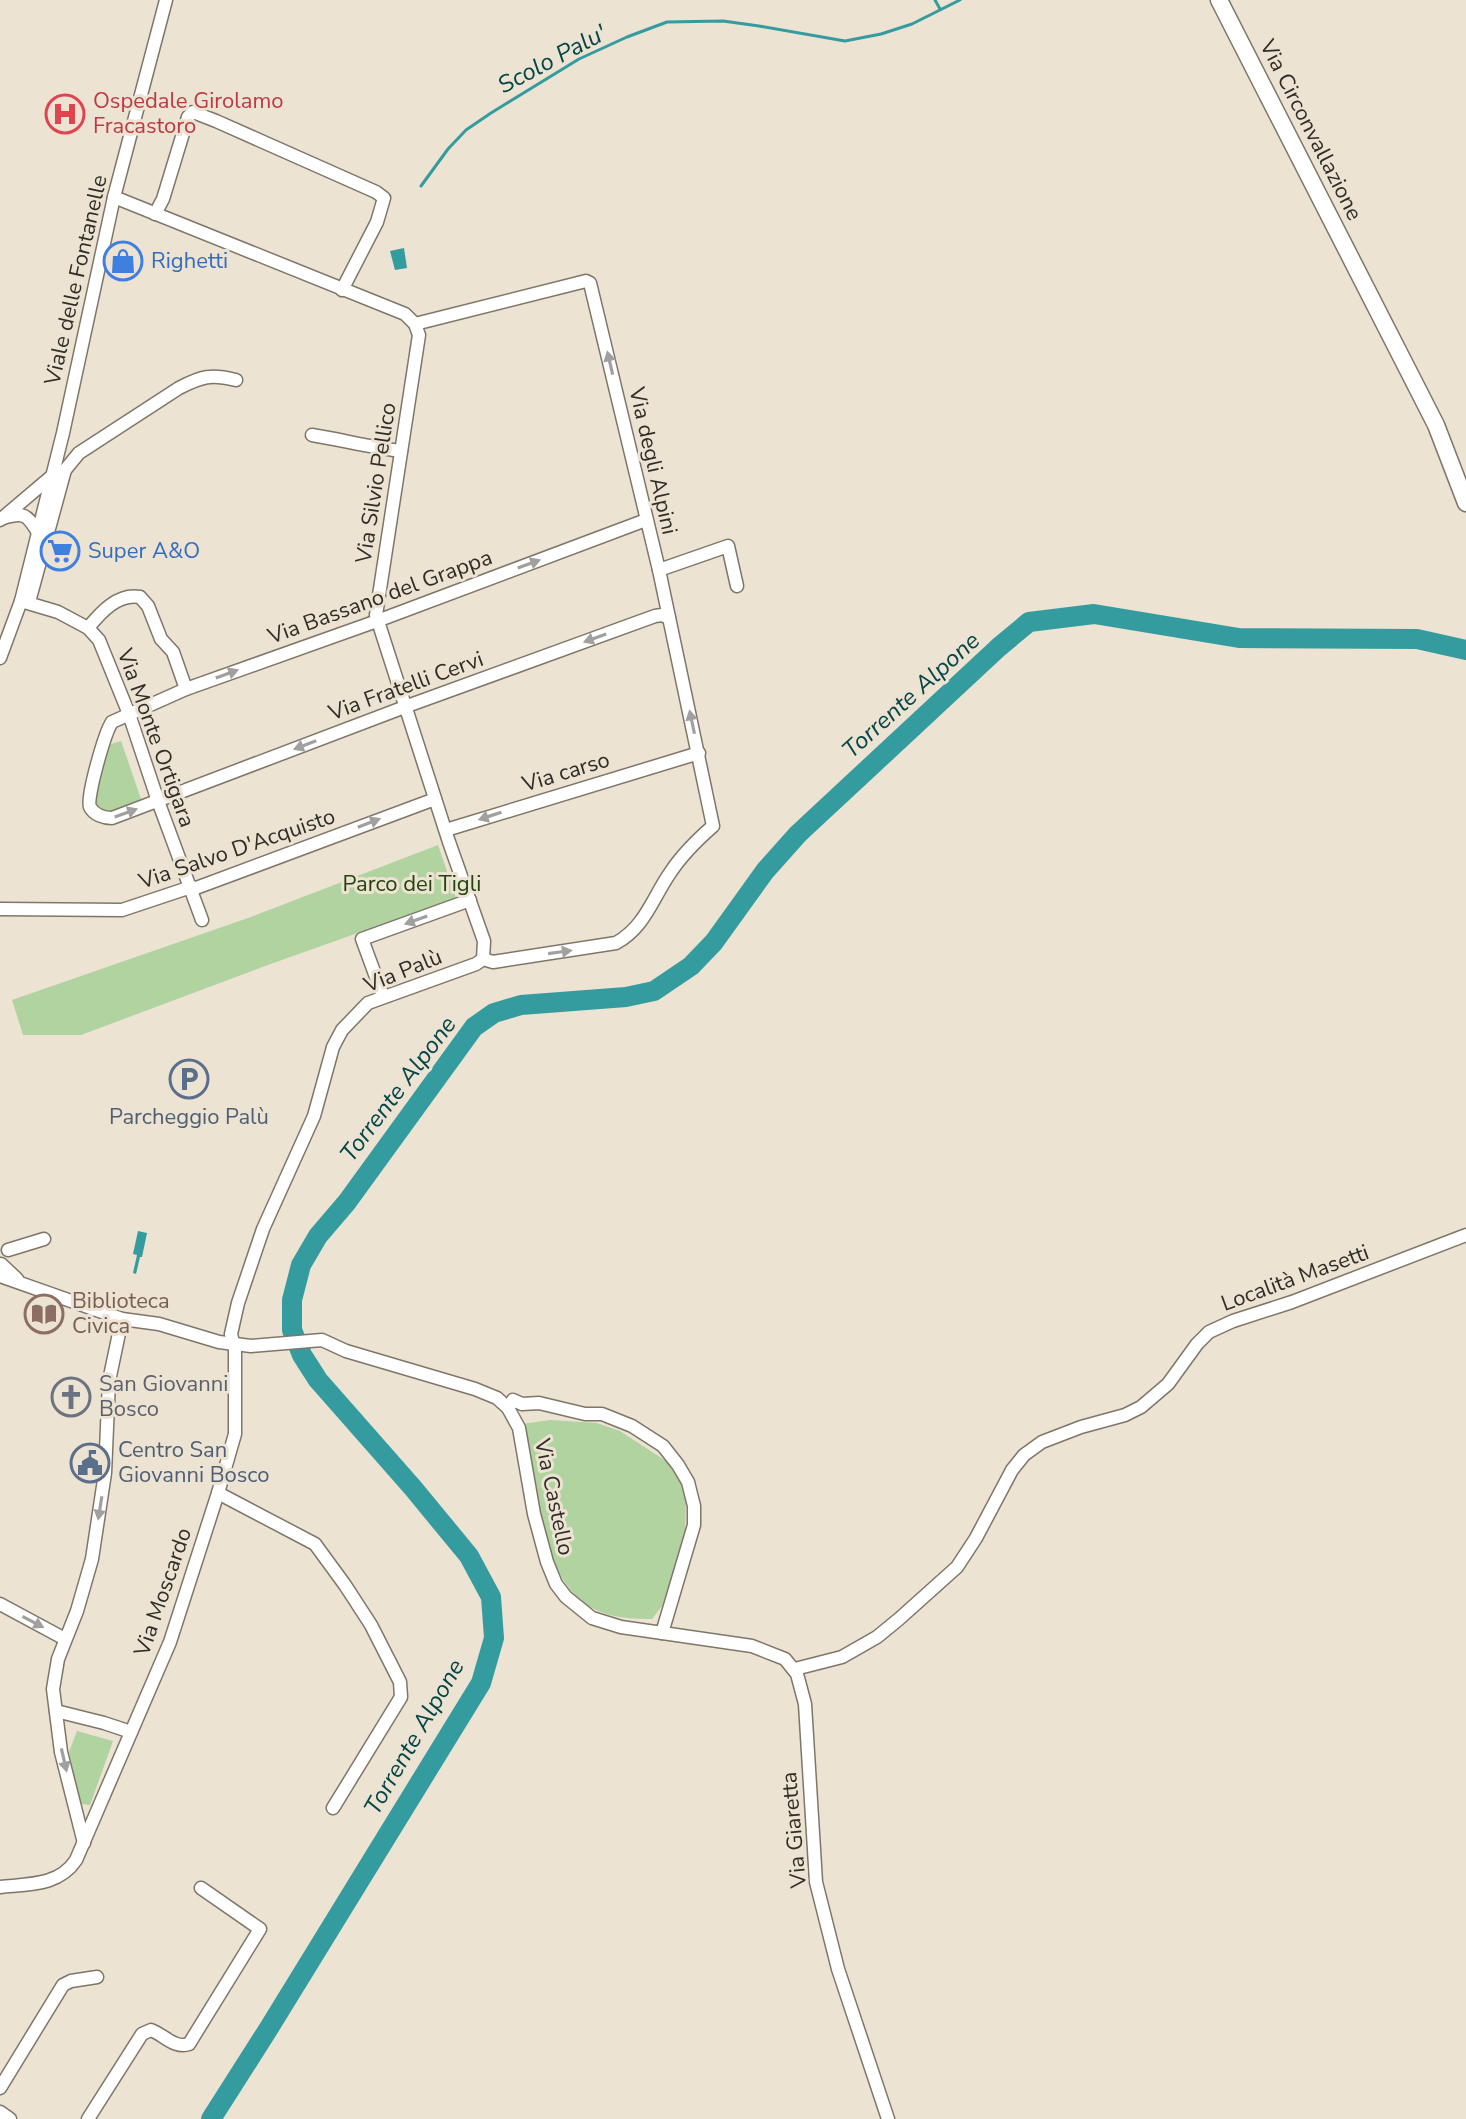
<svg xmlns="http://www.w3.org/2000/svg" width="1466" height="2119" font-family="'Nunito Sans',sans-serif">
  <rect width="100%" height="100%" fill="#ece3d3"/>
  <!-- green -->
  <g fill="#b0d3a0">
    <polygon points="121,741 141,799 109,813 103,813 93,803 108,745"/>
    <polygon points="438,845 456,898 265,966 81,1035 23,1035 12,1000 248,918"/>
    <path d="M550,1420L597,1423L620,1431L669,1463L681,1481L686,1502L685,1532L662,1606L652,1619C632,1619 611,1618 592,1608C541,1582 532,1476 522,1424Z"/>
    <polygon points="77,1731 113,1741 90,1805 80,1804 69,1752"/>
  </g>
  <!-- water -->
  <g fill="#349c9f">
    <polygon points="404,248 407,268 395,270 390,251"/>
    <polygon points="138,1231 147,1233 142,1257 140,1257 136,1274 133,1273 137,1255 133,1254"/>
  </g>
  <g fill="none" stroke-linecap="round" stroke-linejoin="round">
    <!-- stream -->
    <g stroke="#349c9f" stroke-width="3">
      <polyline points="935,0 940,9"/>
      <polyline points="421,186 448,149 466,130 491,113 579,59 627,37 667,22 723,21 759,26 845,41 881,34 912,24 960,0"/>
    </g>
    <!-- river -->
    <polyline stroke="#349c9f" stroke-width="20" points="211,2119 269,2028 481,1683 494,1638 491,1597 469,1556 413,1488 318,1380 302,1355 292,1330 292,1300 301,1265 318,1236 347,1202 474,1027 494,1013 521,1005 626,997 654,991 691,966 714,942 765,871 798,834 999,647 1029,622 1094,614 1239,638 1417,639 1466,650"/>
    <!-- minor casing -->
    <g stroke="#7e7668" stroke-width="15">
      <g id="minor">
        <polyline points="114,197 405,314 415,324 419,335 376,615 449,842 484,941 483,959"/>
        <polyline points="155,214 163,199 188,117 193,112 216,121 376,192 384,198 377,222 342,290"/>
        <path d="M312,435C342,440 371,447 401,451"/>
        <path d="M3,518C23,512 27,514 37,531"/>
        <path d="M0,520L52,476L65,470L79,453L179,388C202,376 211,374 236,380"/>
        <path d="M646,520L377,621L186,689L112,722C105,732 86,798 90,807C94,815 104,818 112,818L410,705L655,616L662,615L669,618"/>
        <polyline points="659,570 728,546 737,586"/>
        <polyline points="21,601 58,612 88,628 99,640 129,714 158,801 202,920"/>
        <polyline points="29,602 65,470"/>
        <path d="M88,628C101,612 118,593 140,597L148,606L161,639L173,652L186,689"/>
        <polyline points="0,658 21,601 63,433 114,197 166,0"/>
        <polyline points="446,830 699,753"/>
        <polyline points="0,909 122,910 191,887 196,888 435,799"/>
        <polyline points="383,996 362,939 470,900"/>
        <polyline points="8,1250 44,1239"/>
        <polyline points="1,1264 17,1279"/>
        <polyline points="0,1276 122,1319 159,1324 219,1342 251,1346 322,1340 346,1351 475,1389 497,1398 508,1408 519,1428 534,1514 547,1562 556,1584 566,1597 592,1618 621,1627 752,1646 785,1659 797,1674 805,1704 816,1882 838,1969 888,2119"/>
        <polyline points="508,1408 513,1400 522,1404 539,1403 585,1414 602,1414 632,1426 663,1446 678,1465 688,1482 694,1506 694,1525 662,1633"/>
        <polyline points="218,1493 315,1544 345,1585 371,1625 400,1682 401,1697 333,1808"/>
        <polyline points="0,1604 65,1639"/>
        <polyline points="795,1669 842,1657 877,1637 899,1619 957,1567 976,1538 1012,1470 1024,1455 1042,1442 1081,1427 1125,1415 1141,1407 1168,1384 1197,1344 1209,1332 1233,1321 1292,1302 1466,1235"/>
        <polyline points="56,1711 104,1723 131,1732"/>
        <polyline points="84,1843 61,1752 53,1689 58,1659 77,1611 92,1559 105,1473 109,1381 122,1319"/>
        <path d="M0,1887C28,1884 59,1886 76,1860L170,1642L218,1493L235,1434V1350L231,1334L238,1303L263,1229L314,1116L333,1047L342,1030L368,1003L476,964L483,959L493,962L616,943C645,927 652,899 670,873C681,856 697,840 713,826L659,570L590,283L586,281L415,324"/>
        <polyline points="0,2088 63,1985 71,1981 97,1977"/>
        <polyline points="0,2112 10,2119"/>
        <path d="M88,2119L142,2034L151,2030C164,2035 175,2049 189,2044L260,1929L201,1888"/>
      </g>
    </g>
    <!-- major casing -->
    <g stroke="#7e7668" stroke-width="19">
      <polyline id="major" points="1219,0 1436,425 1466,503"/>
    </g>
    <!-- minor -->
    <use href="#minor" stroke="#fff" stroke-width="12"/>
    <!-- major -->
    <use href="#major" stroke="#fff" stroke-width="16"/>
  </g>
  <!-- one-way arrows -->
  <defs><path id="oneway-solid" d="M-6-.8H1V-3.2L6.5 0L1 3.2V.8H-6Z" transform="scale(2)"/></defs>
  <g fill="#a2a09e">
    <use href="#oneway-solid" transform="translate(610 363) rotate(-103)"/>
    <use href="#oneway-solid" transform="translate(529 564) rotate(-20)"/>
    <use href="#oneway-solid" transform="translate(595 638) rotate(160)"/>
    <use href="#oneway-solid" transform="translate(227 674) rotate(-20)"/>
    <use href="#oneway-solid" transform="translate(692 722) rotate(-102)"/>
    <use href="#oneway-solid" transform="translate(305 745) rotate(159)"/>
    <use href="#oneway-solid" transform="translate(126 813) rotate(-20)"/>
    <use href="#oneway-solid" transform="translate(490 816) rotate(162)"/>
    <use href="#oneway-solid" transform="translate(369 823) rotate(-21)"/>
    <use href="#oneway-solid" transform="translate(416 920) rotate(160)"/>
    <use href="#oneway-solid" transform="translate(560 952) rotate(-8)"/>
    <use href="#oneway-solid" transform="translate(100 1508) rotate(99)"/>
    <use href="#oneway-solid" transform="translate(33 1622) rotate(28)"/>
    <use href="#oneway-solid" transform="translate(64 1760) rotate(77)"/>
  </g>
  <!-- icons -->
  <defs>
    <g id="hospital-ring" transform="scale(2)"><circle r="9.5" fill="#ece3d3" stroke="#e0444e" stroke-width="1.5"/><path d="M-5-5h3v3.5h4V-5h3V5h-3V1.5h-4V5h-3Z" fill="#e0444e"/></g>
    <g id="shop-ring" transform="scale(2)"><circle r="9.5" fill="#ece3d3" stroke="#3f7fe0" stroke-width="1.5"/><path d="M-5-2.5h2.3a2.7 3.5 0 0 1 5.4 0H5L5.5 6h-11ZM-1.5-2.5h3a1.5 2.3 0 0 0-3 0Z" fill="#3f7fe0"/></g>
    <g id="supermarket-ring" transform="scale(2)"><circle r="9.5" fill="#ece3d3" stroke="#3f7fe0" stroke-width="1.5"/><path d="M-6-5.5h2.5l.6 2H6L4.5 2H-2.5L-4.4-4H-6ZM-1.5 3.2a1.3 1.3 0 1 0 .1 0ZM3 3.2a1.3 1.3 0 1 0 .1 0Z" fill="#3f7fe0"/></g>
    <g id="parking-ring" transform="scale(2)"><circle r="9.5" fill="#ece3d3" stroke="#5c6f8a" stroke-width="1.5"/><path d="M-3.5-5.5H1a3.5 3.5 0 0 1 0 7H-1V5.5H-3.5ZM-1-3.4V-.6H.8a1.4 1.4 0 0 0 0-2.8Z" fill="#5c6f8a"/></g>
    <g id="library-ring" transform="scale(2)"><circle r="9.5" fill="#ece3d3" stroke="#8d6e63" stroke-width="1.5"/><path d="M-6-4Q-3-5.5-.7-3.5V5Q-3 3-6 4ZM6-4Q3-5.5 .7-3.5V5Q3 3 6 4Z" fill="#8d6e63"/></g>
    <g id="church-ring" transform="scale(2)"><circle r="9.5" fill="#ece3d3" stroke="#6b7280" stroke-width="1.5"/><path d="M-1.2-6h2.4v3.5h3.3v2.4h-3.3V6h-2.4V-.1h-3.3v-2.4h3.3Z" fill="#6b7280"/></g>
    <g id="civic-ring" transform="scale(2)"><circle r="9.5" fill="#ece3d3" stroke="#5c6f8a" stroke-width="1.5"/><path d="M-.6-6.5H3V-4.5H.6V-3L4-1V1h2V6H-6V1h2V-1L-.6-3ZM-1.2 2.5V6h2.4V2.5Z" fill="#5c6f8a"/></g>
  </defs>
  <g fill-rule="evenodd">
    <use href="#hospital-ring" x="65" y="114"/>
    <use href="#shop-ring" x="123" y="261"/>
    <use href="#supermarket-ring" x="60" y="551"/>
    <use href="#parking-ring" x="189" y="1079"/>
    <use href="#library-ring" x="44" y="1314"/>
    <use href="#church-ring" x="71" y="1397"/>
    <use href="#civic-ring" x="90" y="1463"/>
  </g>
  <g text-anchor="middle" dominant-baseline="central" stroke-width="6" stroke-linejoin="round" paint-order="stroke">
    <!-- health labels -->
    <g font-size="22" fill="#be3a42" stroke="#ece3d3" text-anchor="start">
      <text x="93" y="101">Ospedale Girolamo<tspan x="93" dy="25">Fracastoro</tspan></text>
    </g>
    <!-- street labels -->
    <g font-size="22" fill="#302d27" stroke="#ece3d3">
      <text transform="translate(1311 130) rotate(63)">Via Circonvallazione</text>
      <text transform="translate(76 280) rotate(-77)">Viale delle Fontanelle</text>
      <text transform="translate(653 461) rotate(77)">Via degli Alpini</text>
      <text transform="translate(376 483) rotate(-81)">Via Silvio Pellico</text>
      <text transform="translate(380 597) rotate(-20)">Via Bassano del Grappa</text>
      <text transform="translate(406 686) rotate(-20)">Via Fratelli Cervi</text>
      <text transform="translate(156 738) rotate(70)">Via Monte Ortigara</text>
      <text transform="translate(566 772) rotate(-17)">Via carso</text>
      <text transform="translate(237 849) rotate(-19)">Via Salvo D'Acquisto</text>
      <text transform="translate(403 971) rotate(-22)">Via Palù</text>
      <text transform="translate(1295 1278) rotate(-20)">Località Masetti</text>
      <text transform="translate(554 1497) rotate(78)">Via Castello</text>
      <text transform="translate(163 1592) rotate(-71)">Via Moscardo</text>
      <text transform="translate(794 1830) rotate(-95)">Via Giaretta</text>
    </g>
    <!-- shop labels -->
    <g font-size="22" fill="#366cbe" stroke="#ece3d3" text-anchor="start">
      <text x="151" y="261">Righetti</text>
      <text x="88" y="551">Super A&amp;O</text>
    </g>
    <!-- park labels -->
    <g font-size="22" fill="#22420e" stroke="#ece3d3">
      <text x="412" y="884">Parco dei Tigli</text>
    </g>
    <!-- service labels -->
    <g font-size="22" fill="#4e5e75" stroke="#ece3d3">
      <text x="189" y="1117">Parcheggio Palù</text>
      <text x="118" y="1450" text-anchor="start">Centro San<tspan x="118" dy="25">Giovanni Bosco</tspan></text>
    </g>
    <!-- education labels -->
    <g font-size="22" fill="#785e54" stroke="#ece3d3" text-anchor="start">
      <text x="72" y="1301">Biblioteca<tspan x="72" dy="25">Civica</tspan></text>
    </g>
    <!-- worship labels -->
    <g font-size="22" fill="#5b616d" stroke="#ece3d3" text-anchor="start">
      <text x="99" y="1384">San Giovanni<tspan x="99" dy="25">Bosco</tspan></text>
    </g>
    <!-- water labels -->
    <g font-size="24" font-style="italic" fill="#044547" stroke="#ece3d3">
      <text transform="translate(552 59) rotate(-28)">Scolo Palu'</text>
      <text transform="translate(911 695) rotate(-42)">Torrente Alpone</text>
      <text transform="translate(398 1089) rotate(-53)">Torrente Alpone</text>
      <text transform="translate(414 1737) rotate(-60)">Torrente Alpone</text>
    </g>
  </g>
</svg>
